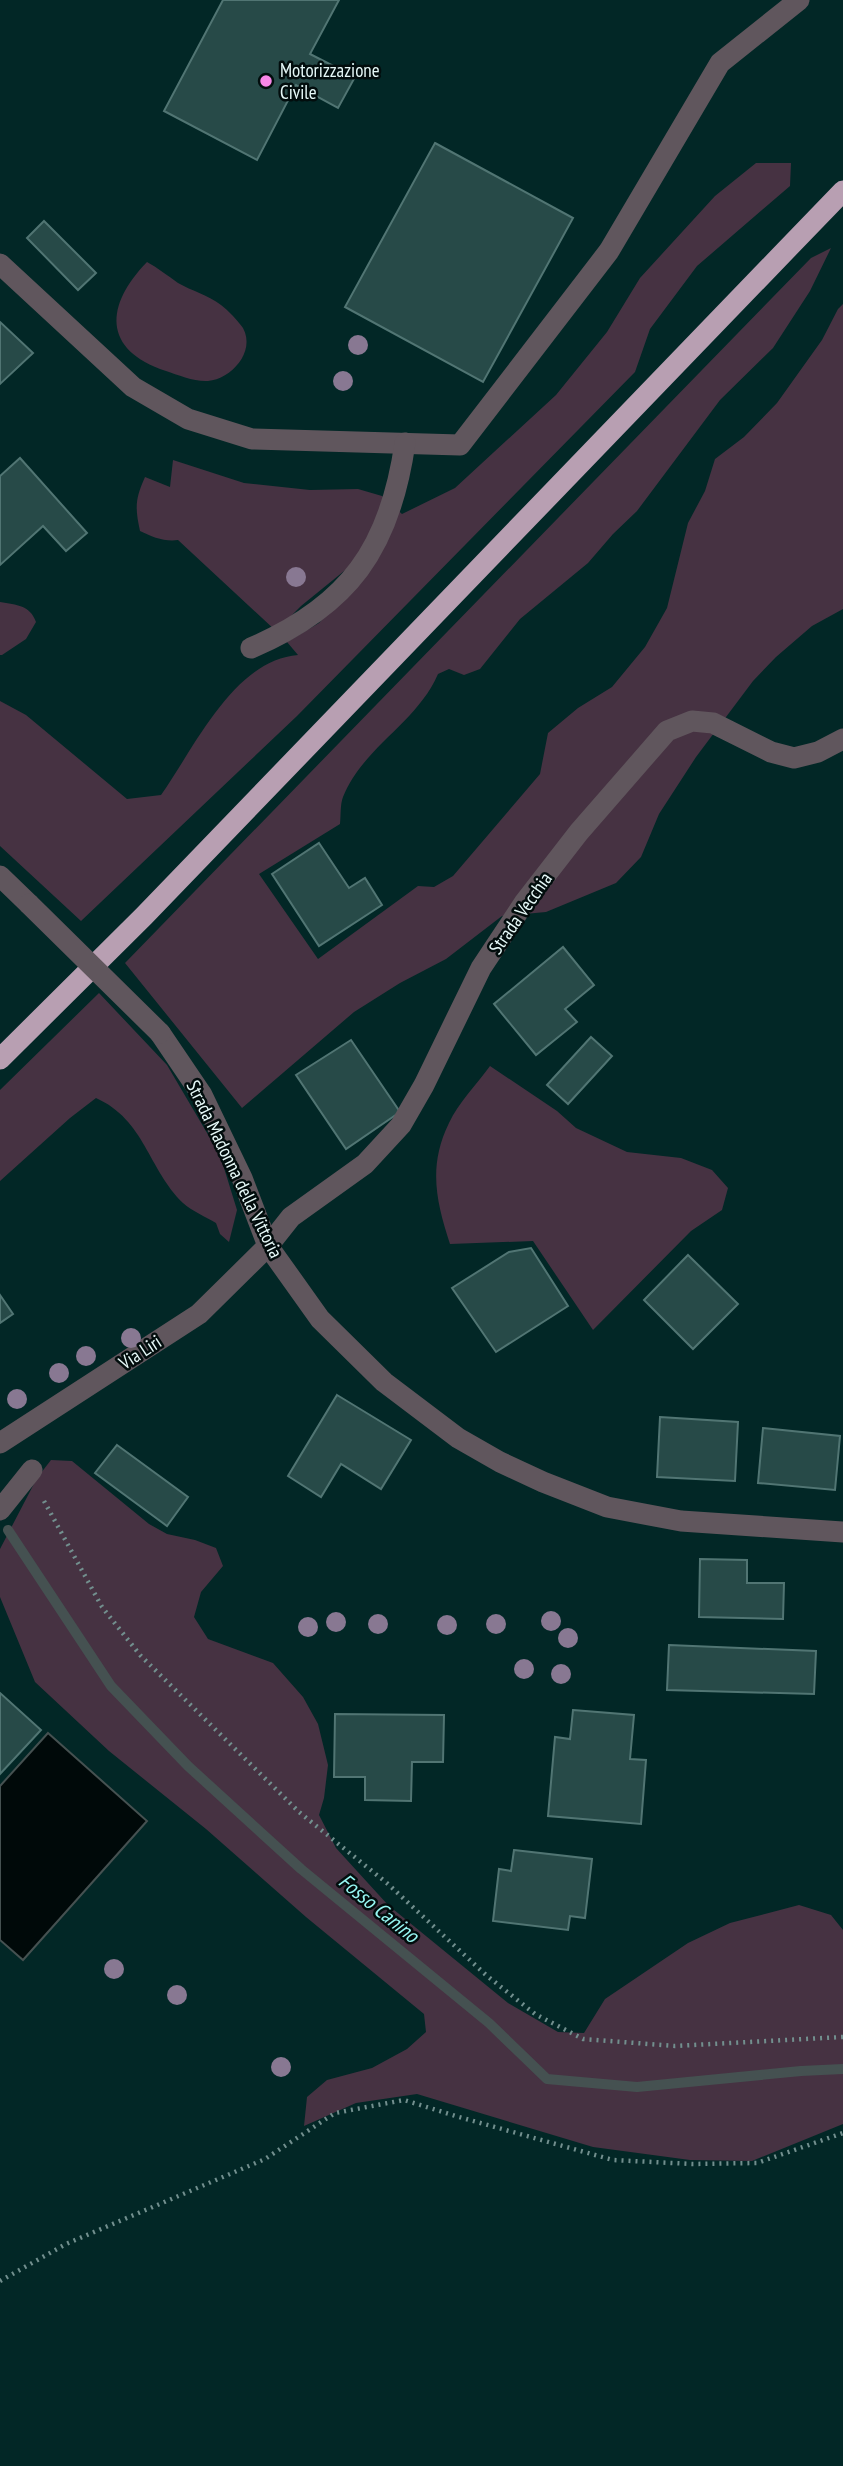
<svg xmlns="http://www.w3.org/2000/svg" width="843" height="2466" font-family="'PT Sans Narrow',sans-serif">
  <rect width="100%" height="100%" fill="#022726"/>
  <!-- green -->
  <g fill="#463242">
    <path d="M756,163H791L790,186L697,266L650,329L635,372L297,716L81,921L0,846V701L26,715L127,799L161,795C195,747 234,660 298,655L287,642L319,623L370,568L349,567L301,606L276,631L178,540C165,542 152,537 140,531C135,508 135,499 145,477L170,487L173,460L244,483L310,490L358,489L382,496L402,514L455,488L556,395L607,332L640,278L715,196Z"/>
    <path d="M831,248L810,291L773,348L720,400L637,511L613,534L588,563L520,619L480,669L464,675L449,669L438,674C417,723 363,747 343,797C340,805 341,815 340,824L259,874L318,959L418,886L434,887L453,876L540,774L548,733L578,708L612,687L645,647L667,608L688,523L705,491L715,459L744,437L777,403L822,340L838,309L843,304V609L812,626L776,657L753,681L696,757L659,814L641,857L616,883L546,912L502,916L446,959L400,983L354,1012L242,1108L125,963L811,258Z"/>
    <path d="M147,262C158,268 168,276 178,283C192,291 208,295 221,305C228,310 238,321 243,328C256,352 231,379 208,381C195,382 178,375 166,371C102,350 105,305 147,262Z"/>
    <path d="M0,602C17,605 30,605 36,622L26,639L2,655H0Z"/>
    <path d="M99,993L167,1065L220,1155L237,1210L229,1242L220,1234L216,1223C206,1217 192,1211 183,1203C148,1169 145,1120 96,1098L70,1118L0,1181V1090Z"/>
    <path d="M490,1066L557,1111L576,1128L627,1152L681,1158L712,1170L728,1188L722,1210L691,1231L593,1330L533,1241L450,1244C436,1201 428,1166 449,1123C458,1103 477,1084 490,1066Z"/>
    <polygon points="51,1460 72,1461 149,1524 167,1534 195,1540 216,1548 223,1566 201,1592 194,1617 208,1639 273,1663 303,1697 318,1724 328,1765 324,1798 319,1815 336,1848 388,1905 508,2003 558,2032 584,2033 605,1999 688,1943 730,1923 799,1905 831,1915 843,1930 843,2124 752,2161 690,2160 593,2147 417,2094 356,2103 304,2126 307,2097 327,2080 372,2068 407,2049 426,2032 424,2014 306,1917 206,1829 109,1751 35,1682 0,1597 0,1549 37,1478"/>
  </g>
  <!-- water -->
  <polygon fill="#000909" stroke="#455151" stroke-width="2" points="48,1733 147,1821 23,1960 0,1940 0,1786"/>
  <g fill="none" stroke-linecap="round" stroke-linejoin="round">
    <!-- stream -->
    <polyline stroke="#455151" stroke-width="10" points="8,1530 111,1686 188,1766 301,1869 489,2023 547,2079 637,2087 801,2071 843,2069"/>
  </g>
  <!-- building -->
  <g fill="#274a48" stroke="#517573" stroke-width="2">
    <polygon points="223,0 339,0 310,54 355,77 338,108 296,85 257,160 164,111"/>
    <polygon points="435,143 573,218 483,382 345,307"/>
    <polygon points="44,221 96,273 78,290 27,238"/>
    <polygon points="0,322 33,353 0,384"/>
    <polygon points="20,458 87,533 66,551 43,526 0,565 0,476"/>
    <polygon points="319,843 349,888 365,878 382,905 319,946 272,874"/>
    <polygon points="563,947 594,985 565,1009 577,1022 536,1055 494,1004"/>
    <polygon points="591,1037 612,1056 568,1104 547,1085"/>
    <polygon points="351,1040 400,1112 346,1149 296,1075"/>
    <polygon points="531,1248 568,1306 496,1352 452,1288 509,1252"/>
    <polygon points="688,1255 738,1304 693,1349 644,1300"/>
    <polygon points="0,1295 13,1314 0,1323"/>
    <polygon points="337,1395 411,1440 381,1489 341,1464 321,1497 288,1476"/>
    <polygon points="660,1417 738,1422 735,1481 657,1477"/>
    <polygon points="763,1428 840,1436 835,1490 758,1483"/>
    <polygon points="117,1445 188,1497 167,1526 95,1473"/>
    <polygon points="700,1559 747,1560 747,1583 784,1583 783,1619 699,1617"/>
    <polygon points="669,1645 816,1651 814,1694 667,1690"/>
    <polygon points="0,1693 41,1730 0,1774"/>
    <polygon points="573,1710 634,1715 630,1759 646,1760 641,1824 548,1816 555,1737 570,1739"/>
    <polygon points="335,1714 444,1715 443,1762 412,1762 411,1801 365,1800 365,1777 334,1777"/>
    <polygon points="514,1850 592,1859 585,1918 570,1916 568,1930 493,1921 499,1869 511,1871"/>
  </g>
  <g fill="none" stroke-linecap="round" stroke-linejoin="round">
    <!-- path -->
    <g stroke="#728f8e" stroke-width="4.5" stroke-dasharray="2 5" stroke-linecap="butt">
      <polyline points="44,1501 102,1607 140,1655 299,1812 388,1884 486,1975 535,2014 583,2039 675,2046 843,2037"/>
      <polyline points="0,2281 66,2244 265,2159 335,2113 404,2100 459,2117 613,2160 692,2164 757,2163 843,2133"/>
    </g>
    <!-- minor -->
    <g stroke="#60565d" stroke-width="21">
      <polyline points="0,264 133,387 188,419 252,439 460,445 609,251 720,63 799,0"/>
      <path d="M251,648C349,606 390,548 405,443"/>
      <polyline points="0,876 29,904"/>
      <polyline points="160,1033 202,1095 242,1178 268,1246 320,1319 384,1382 458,1438 500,1462 543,1482 607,1507 681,1521 843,1532"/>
      <polyline points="0,1443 199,1314 268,1246 291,1217 365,1164 401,1125 424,1085 481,968 524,903 579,832 667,731 692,721 713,723 771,752 794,758 818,752 843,739"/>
      <polyline points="0,1510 32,1470"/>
    </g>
    <!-- highway -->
    <polyline stroke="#b89fb2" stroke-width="21" points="0,1059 144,916 843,191"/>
    <!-- minor-bridge -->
    <polyline stroke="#60565d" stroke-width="21" points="29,904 160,1033"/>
  </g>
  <!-- trees -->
  <g fill="#887892">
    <circle cx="358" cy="345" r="10"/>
    <circle cx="343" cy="381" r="10"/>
    <circle cx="296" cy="577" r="10"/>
    <circle cx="131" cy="1338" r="10"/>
    <circle cx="86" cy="1356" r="10"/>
    <circle cx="59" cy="1373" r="10"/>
    <circle cx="17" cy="1399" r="10"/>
    <circle cx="551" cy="1621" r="10"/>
    <circle cx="336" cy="1622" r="10"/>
    <circle cx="378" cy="1624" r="10"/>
    <circle cx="496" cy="1624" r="10"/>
    <circle cx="447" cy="1625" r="10"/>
    <circle cx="308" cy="1627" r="10"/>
    <circle cx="568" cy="1638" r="10"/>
    <circle cx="524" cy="1669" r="10"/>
    <circle cx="561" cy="1674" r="10"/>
    <circle cx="114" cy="1969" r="10"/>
    <circle cx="177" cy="1995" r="10"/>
    <circle cx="281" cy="2067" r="10"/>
  </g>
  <!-- markers -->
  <circle fill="#f987e8" stroke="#020d0d" stroke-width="2.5" cx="266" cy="81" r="7"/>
  <g text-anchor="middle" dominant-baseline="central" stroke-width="5" stroke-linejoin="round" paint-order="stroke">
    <!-- poi labels -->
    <g font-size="19" fill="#e6f9f8" stroke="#020d0d" text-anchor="start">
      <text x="280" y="70">Motorizzazione<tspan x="280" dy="22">Civile</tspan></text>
    </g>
    <!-- street labels -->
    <g font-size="19" fill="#e6f9f8" stroke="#020d0d">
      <text transform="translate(520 913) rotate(-55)">Strada Vecchia</text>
      <text transform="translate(235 1169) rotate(64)">Strada Madonna della Vittoria</text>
      <text transform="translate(140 1352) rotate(-33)">Via Liri</text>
    </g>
    <!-- water labels -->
    <g font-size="21" font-style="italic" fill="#97f6f2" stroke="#020d0d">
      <text transform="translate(379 1908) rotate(39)">Fosso Canino</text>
    </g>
  </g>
</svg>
